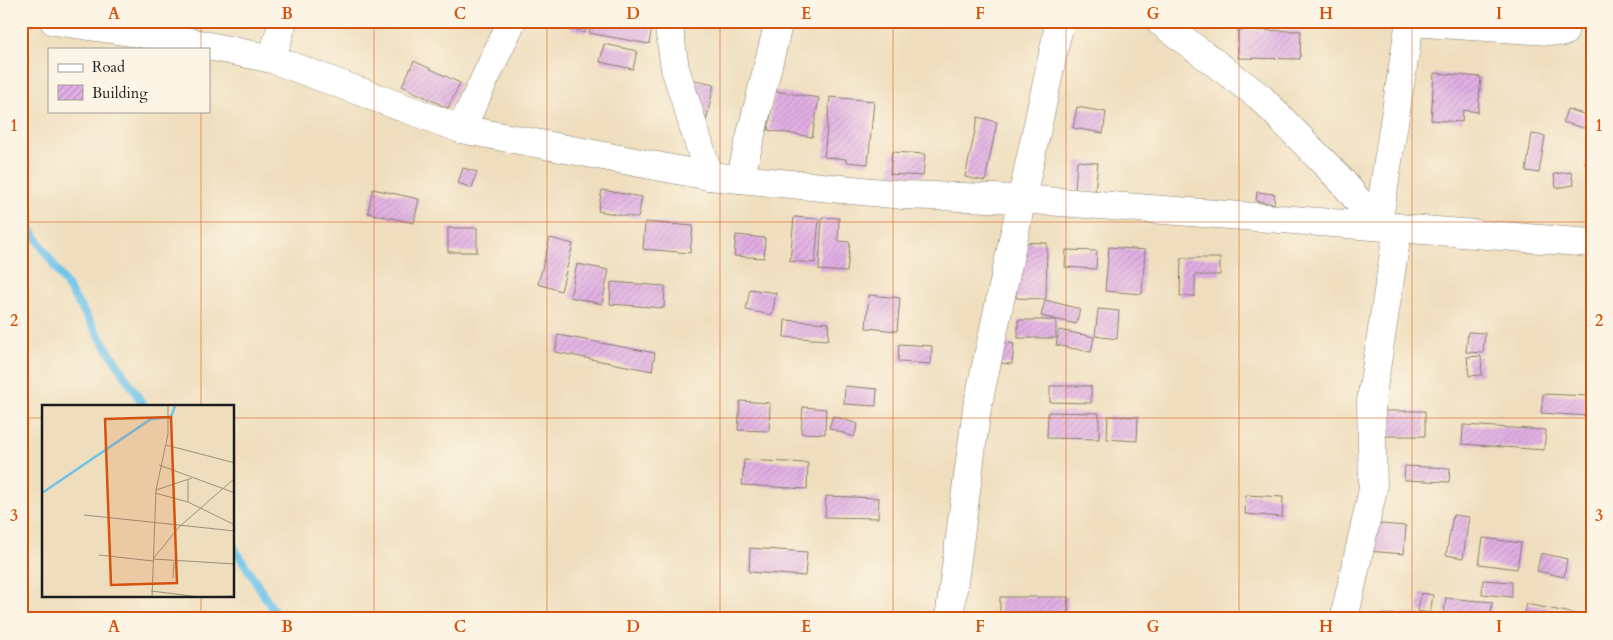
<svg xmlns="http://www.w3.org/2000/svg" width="1613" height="640" font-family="Cardo,serif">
  <defs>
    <pattern id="building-hatch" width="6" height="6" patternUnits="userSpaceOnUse" patternTransform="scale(1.25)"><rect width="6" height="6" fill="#e0aee3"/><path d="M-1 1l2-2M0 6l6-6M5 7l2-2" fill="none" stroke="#c095c2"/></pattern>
  </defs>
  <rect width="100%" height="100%" fill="#fcf5e5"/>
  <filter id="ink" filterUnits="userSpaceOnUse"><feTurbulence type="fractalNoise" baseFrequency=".02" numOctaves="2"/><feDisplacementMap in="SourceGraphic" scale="10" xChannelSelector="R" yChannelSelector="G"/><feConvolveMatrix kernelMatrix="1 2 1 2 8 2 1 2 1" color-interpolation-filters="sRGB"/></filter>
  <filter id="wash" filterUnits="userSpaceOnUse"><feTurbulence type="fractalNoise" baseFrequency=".0096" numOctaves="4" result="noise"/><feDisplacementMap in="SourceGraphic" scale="20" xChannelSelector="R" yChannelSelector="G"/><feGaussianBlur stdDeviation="1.12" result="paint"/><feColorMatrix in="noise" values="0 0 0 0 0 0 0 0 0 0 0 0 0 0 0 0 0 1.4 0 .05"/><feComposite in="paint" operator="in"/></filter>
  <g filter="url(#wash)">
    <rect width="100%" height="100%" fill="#efdebd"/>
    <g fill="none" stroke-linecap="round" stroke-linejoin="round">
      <!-- stream -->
      <g stroke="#6dc3ea" stroke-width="8">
        <polyline points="21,214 144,406"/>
        <polyline points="234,547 279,619"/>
      </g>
    </g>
    <g id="blocks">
      <!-- building -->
      <g fill="url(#building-hatch)">
        <polygon points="553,21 589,21 585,33"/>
        <polygon points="591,21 653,21 649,44 589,33"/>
        <polygon points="1238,30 1301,31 1300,59 1238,58"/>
        <polygon points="604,44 637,51 633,69 600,62"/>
        <polygon points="414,61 460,83 448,108 402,86"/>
        <polygon points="1434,73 1481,77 1478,112 1463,110 1462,122 1431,120"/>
        <polygon points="690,79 714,84 705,127"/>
        <polygon points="775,91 819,98 812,137 768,130"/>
        <polygon points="830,97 874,101 868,164 846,162 846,159 824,157"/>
        <polygon points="1077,107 1106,112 1103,133 1073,128"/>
        <polygon points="1567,109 1590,116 1587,129 1563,122"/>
        <polygon points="978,117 997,122 985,181 965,177"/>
        <polygon points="1532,134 1545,136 1539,173 1526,171"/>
        <polygon points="1588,141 1592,141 1592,165 1585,164"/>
        <polygon points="892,152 925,154 923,176 890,174"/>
        <polygon points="1077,161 1098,163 1095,192 1075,190"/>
        <polygon points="463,168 477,172 472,188 458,183"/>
        <polygon points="1571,172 1574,185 1556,188 1554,174"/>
        <polygon points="373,189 419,199 414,223 368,213"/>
        <polygon points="602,190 642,197 638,218 598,211"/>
        <polygon points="1257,192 1275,194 1274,204 1256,201"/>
        <polygon points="794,217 819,219 815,263 790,261"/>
        <polygon points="822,217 839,218 838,241 850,242 847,272 819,270"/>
        <polygon points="645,222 693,226 690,253 643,249"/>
        <rect x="448" y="228" width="29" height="24"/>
        <polygon points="736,235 765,238 764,258 734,256"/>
        <polygon points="550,238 573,244 561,291 538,284"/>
        <polygon points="1017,242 1047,243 1046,299 1016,298"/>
        <polygon points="1109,247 1145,250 1142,294 1105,291"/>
        <polygon points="1066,250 1097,251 1096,269 1065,267"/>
        <polygon points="1181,258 1220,258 1220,275 1195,275 1195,296 1180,296"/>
        <polygon points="577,264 609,270 602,304 570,297"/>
        <polygon points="611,282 665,286 664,308 610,304"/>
        <polygon points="750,289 776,293 772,315 746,310"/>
        <polygon points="869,295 900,298 897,331 866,328"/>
        <polygon points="1045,300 1080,309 1076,324 1041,316"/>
        <polygon points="1098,309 1119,311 1117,339 1095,336"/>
        <polygon points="785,320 829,323 828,340 784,337"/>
        <rect x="1018" y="320" width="38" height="18"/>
        <polygon points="1059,330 1094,337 1091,352 1056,345"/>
        <polygon points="1468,332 1485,333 1483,353 1466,352"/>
        <polygon points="558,335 655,353 652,371 555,352"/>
        <polygon points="1001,343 1014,344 1012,364 999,363"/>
        <polygon points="899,344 932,346 931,364 898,362"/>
        <polygon points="1481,356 1482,375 1469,376 1467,357"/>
        <polygon points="845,386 877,389 876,406 844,404"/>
        <polygon points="1050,386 1091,386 1091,403 1050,402"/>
        <polygon points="1543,394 1591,396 1590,416 1541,413"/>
        <polygon points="740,401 770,403 769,431 738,430"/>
        <polygon points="803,407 826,409 825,434 801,433"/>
        <polygon points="1378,411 1425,411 1425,436 1377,436"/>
        <polygon points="1048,412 1099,413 1099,439 1047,438"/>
        <polygon points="833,416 858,424 854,437 829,428"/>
        <polygon points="1108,416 1138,417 1137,441 1107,439"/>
        <polygon points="1463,425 1546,430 1544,450 1462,444"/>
        <polygon points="744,460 808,463 807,489 742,485"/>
        <polygon points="1405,466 1450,468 1449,482 1404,480"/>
        <polygon points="1246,495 1283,497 1282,517 1245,514"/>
        <polygon points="826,496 879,498 878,518 825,517"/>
        <polygon points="1453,515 1469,517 1463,558 1446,555"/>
        <polygon points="1369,523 1406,526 1404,554 1367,551"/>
        <polygon points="1483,538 1521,543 1517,569 1479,564"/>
        <polygon points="750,548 807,552 805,576 749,572"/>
        <polygon points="1541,553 1567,559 1564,577 1537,571"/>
        <polygon points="1483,580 1512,582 1512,597 1482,594"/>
        <polygon points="1421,593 1433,595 1430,613 1418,611"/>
        <polygon points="1000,597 1068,597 1068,619 1029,619 1029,613 1000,614"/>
        <polygon points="1446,598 1492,602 1491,617 1444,613"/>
        <polygon points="1526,604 1582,615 1582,619 1523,619"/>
        <polygon points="1355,614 1426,615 1426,619 1355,619"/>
      </g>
    </g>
  </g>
  <g filter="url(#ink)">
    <use href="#blocks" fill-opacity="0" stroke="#867d6c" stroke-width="1"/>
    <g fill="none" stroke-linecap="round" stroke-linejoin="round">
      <!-- minor casing -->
      <g stroke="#867d6c" stroke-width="29">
        <g id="minor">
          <polyline points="54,21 165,37 272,59 461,129 709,176 903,195 1021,199 1592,243"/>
          <polyline points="668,21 675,68 709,176"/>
          <polyline points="1159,21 1260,97 1342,181 1378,225"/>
          <polyline points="1410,22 1564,32"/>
          <polyline points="272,59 283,21"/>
          <polyline points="461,129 512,21"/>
          <polyline points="740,179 779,21"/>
          <polyline points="1378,225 1410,21"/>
          <polyline points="949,619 977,408 1060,21"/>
          <polyline points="1344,619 1373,489 1371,401 1398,227"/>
        </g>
      </g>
      <!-- minor -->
      <use href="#minor" stroke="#fff" stroke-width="28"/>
    </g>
  </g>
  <!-- grid -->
  <path fill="none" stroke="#d4530e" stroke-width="1" stroke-opacity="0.55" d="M201,21V49M374,21V619M547,21V619M720,21V619M893,21V619M1066,21V619M1239,21V619M1412,21V619M201,111V406M21,222H1592M21,418H44M234,418H1592M201,596V619"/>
  <!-- overview -->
  <g transform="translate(42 405)">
    <rect width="192" height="192" fill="#efdebd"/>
    <path fill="none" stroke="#6dc3ea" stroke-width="2.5" d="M0,88L109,14L129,12L133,1"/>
    <path fill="none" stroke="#9b907d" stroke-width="1" d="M124,40L193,58M117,60L193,88M146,75V97M114,85L150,73M113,88L146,97L193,120M42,110L193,126M57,150L111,156M111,154L137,122L193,73M111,154L193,159M131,173L132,157M109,186L158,192M110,192L114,85L126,29V1M170,192L193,191"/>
    <path fill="#d4530e" fill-opacity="0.15" stroke="#d4530e" stroke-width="2.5" d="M129,12L135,178L69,180L63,14Z"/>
    <rect width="192" height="192" fill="none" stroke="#1c1c1c" stroke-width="2.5"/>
  </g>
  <!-- margin -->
  <rect width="1613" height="640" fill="none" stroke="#fcf5e5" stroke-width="55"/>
  <!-- legend -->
  <rect x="48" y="48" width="162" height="65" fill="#fcf5e5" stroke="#a29e95"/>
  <rect x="58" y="64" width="25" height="8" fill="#ffffff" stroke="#a29e95"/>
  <text x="92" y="72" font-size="15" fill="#1c1c1c">Road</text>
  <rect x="58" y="85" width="25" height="15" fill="url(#building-hatch)" stroke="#a29e95"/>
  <text x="92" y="98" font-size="15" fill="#1c1c1c">Building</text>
  <rect x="28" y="28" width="1558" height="584" fill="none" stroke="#d4530e" stroke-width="2"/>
  <g font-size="16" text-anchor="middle" font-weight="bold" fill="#d4530e">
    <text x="114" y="19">A</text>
    <text x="287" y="19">B</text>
    <text x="460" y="19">C</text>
    <text x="633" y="19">D</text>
    <text x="806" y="19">E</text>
    <text x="980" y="19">F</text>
    <text x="1153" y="19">G</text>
    <text x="1326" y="19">H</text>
    <text x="1499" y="19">I</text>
    <text x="14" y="131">1</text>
    <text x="1599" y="131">1</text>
    <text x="14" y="326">2</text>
    <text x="1599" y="326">2</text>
    <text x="14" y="521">3</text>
    <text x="1599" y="521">3</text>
    <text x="114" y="632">A</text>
    <text x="287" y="632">B</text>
    <text x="460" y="632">C</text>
    <text x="633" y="632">D</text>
    <text x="806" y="632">E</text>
    <text x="980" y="632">F</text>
    <text x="1153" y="632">G</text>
    <text x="1326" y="632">H</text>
    <text x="1499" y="632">I</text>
  </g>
</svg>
